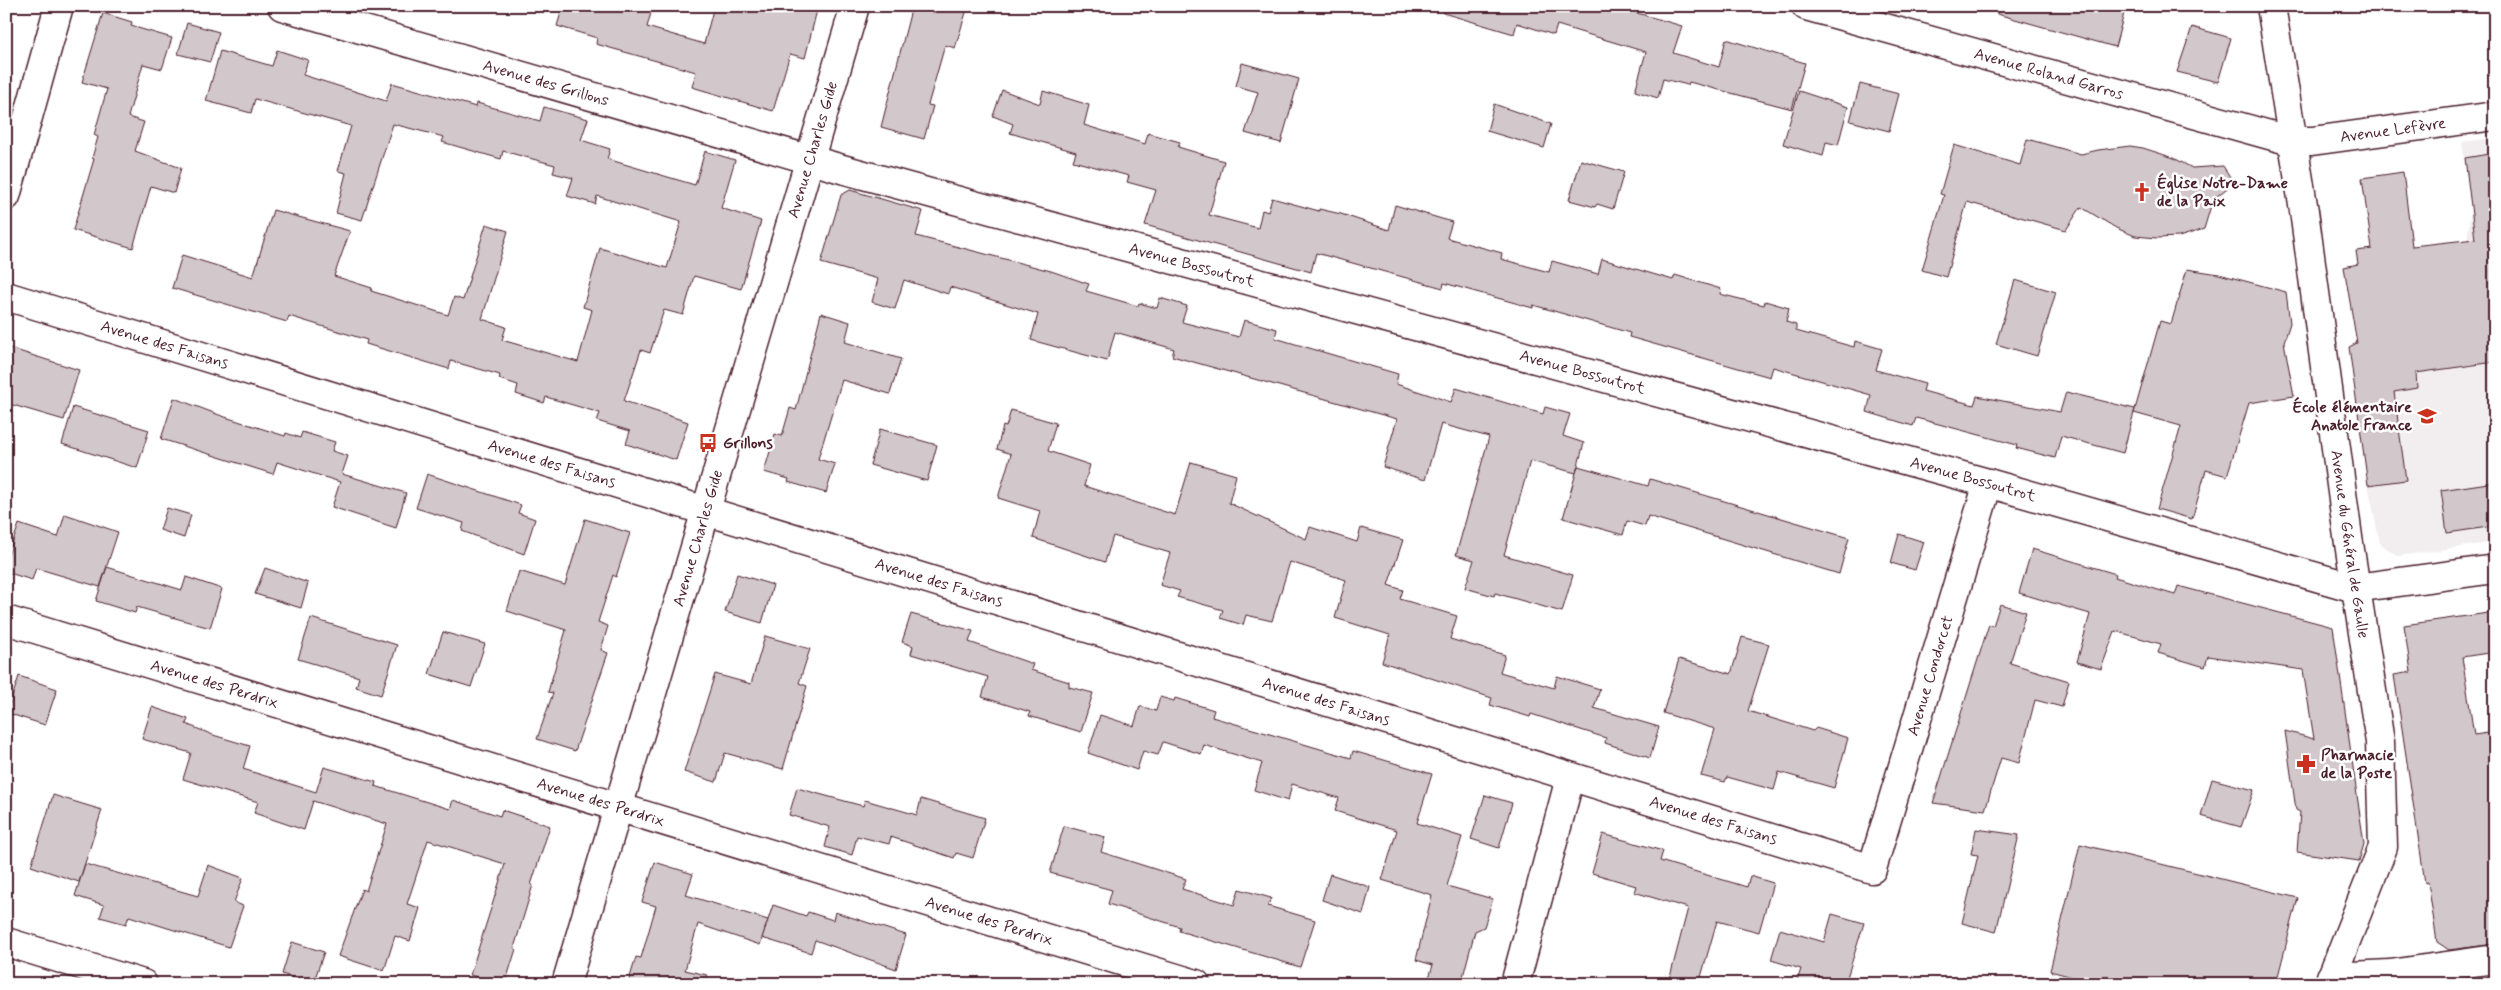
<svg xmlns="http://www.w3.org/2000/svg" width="2501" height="990" font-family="Mynerve,sans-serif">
  <rect width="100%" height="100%" fill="#fff"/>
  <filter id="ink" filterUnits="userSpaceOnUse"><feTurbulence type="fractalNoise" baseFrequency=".02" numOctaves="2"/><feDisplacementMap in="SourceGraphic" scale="10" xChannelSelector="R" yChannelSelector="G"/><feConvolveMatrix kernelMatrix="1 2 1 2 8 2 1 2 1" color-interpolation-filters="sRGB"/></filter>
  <g filter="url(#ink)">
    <!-- built -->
    <polygon fill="#f2eeef" points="2495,138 2495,542 2398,556 2380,544 2368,485 2349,347 2364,338 2359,310 2351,311 2344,267 2358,268 2356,251 2467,241 2471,207 2462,142"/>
    <!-- building -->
    <g fill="#d2c7cb" stroke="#4a1f2b">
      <polygon points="563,6 653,6 647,27 704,44 714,6 818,6 805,58 790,54 773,111 692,87 696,72 596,44 597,38 557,26"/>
      <polygon points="912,6 968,6 955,48 945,45 928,105 933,106 924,139 881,127"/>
      <polygon points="1444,6 1613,6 1682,26 1673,53 1719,67 1726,39 1805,63 1792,109 1689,82 1688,85 1663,79 1658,98 1635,91 1646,52 1557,25 1554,35 1517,23 1514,34 1443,13"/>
      <polygon points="1998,6 2126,6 2115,47 1997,14"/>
      <polygon points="103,13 132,22 131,26 172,38 162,69 143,64 128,117 144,122 135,151 181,168 174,193 151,186 133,248 73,230 94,159 92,158 98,137 94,135 107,89 82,82"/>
      <polygon points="187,23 219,32 210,62 178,54"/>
      <polygon points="2192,27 2231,38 2218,82 2177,72"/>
      <polygon points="277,50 308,60 303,75 386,101 392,83 476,107 477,103 540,121 544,107 588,119 581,140 610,149 607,159 695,185 705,151 735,160 721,208 761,221 741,289 694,276 683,315 664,310 650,353 641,350 624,401 688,422 676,460 626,444 630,431 597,421 600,413 546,397 544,403 516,394 518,385 499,379 500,375 451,361 449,369 366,344 367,340 289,316 287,322 172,288 182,255 253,277 273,210 350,231 334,276 372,288 371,291 448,315 454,297 463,300 486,224 508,231 482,319 506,327 502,340 578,362 592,310 583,307 600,248 667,268 681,222 597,196 595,204 567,196 573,178 553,173 555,165 503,151 501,159 442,142 444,137 393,124 362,220 336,213 346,173 338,171 351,126 255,99 251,113 206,101 220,51 272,66"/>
      <polygon points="1242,63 1299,79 1281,143 1245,133 1258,92 1236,86"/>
      <polygon points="1860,84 1899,94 1889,131 1850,121"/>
      <polygon points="1002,90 1040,104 1043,91 1089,105 1084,125 1145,144 1148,133 1180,142 1178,147 1224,161 1209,215 1258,228 1262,210 1268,212 1272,198 1319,211 1319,209 1341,214 1389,230 1395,205 1452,222 1447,238 1502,253 1501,259 1549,272 1552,261 1598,274 1602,259 1673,280 1675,275 1721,289 1720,294 1764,305 1765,301 1789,308 1786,322 1796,325 1796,331 1854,347 1855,341 1882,349 1876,370 1925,384 1923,391 1974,405 1977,396 2060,412 2066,392 2135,409 2123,453 2061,436 2055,458 2016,448 2017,445 1916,418 1913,426 1867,412 1871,395 1773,367 1770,377 1629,337 1630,333 1533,305 1533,308 1444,283 1443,288 1316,253 1311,272 1145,225 1156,190 1127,182 1129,176 1073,161 1076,152 1010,133 1013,124 993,116"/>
      <polygon points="1799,91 1848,107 1838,145 1826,142 1823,156 1783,144"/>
      <polygon points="1494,104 1551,124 1544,148 1487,131"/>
      <polygon points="2027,139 2081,154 2098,150 2130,146 2143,148 2174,158 2192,168 2223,166 2234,183 2213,199 2204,229 2179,237 2157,238 2135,236 2116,228 2081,207 2066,230 1967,202 1946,277 1922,270 1944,195 1940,194 1954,145 2020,165"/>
      <polygon points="2495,153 2495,362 2416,373 2417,388 2394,392 2406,480 2368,485 2349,347 2357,343 2344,267 2358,264 2356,251 2372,249 2362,178 2403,172 2412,246 2475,239 2465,158"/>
      <polygon points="1581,160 1624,172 1613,209 1597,204 1595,207 1569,200"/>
      <polygon points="850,190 923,211 916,236 1051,271 1089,284 1086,291 1138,306 1139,303 1157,308 1160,298 1187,306 1182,322 1239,337 1244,320 1277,329 1275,338 1398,374 1396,384 1451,402 1456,388 1543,414 1545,407 1570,414 1563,436 1584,443 1576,473 1530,461 1504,555 1573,575 1562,612 1495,593 1494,596 1465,588 1474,560 1456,555 1489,437 1441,424 1425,480 1383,467 1397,419 1172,356 1174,349 1115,332 1107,361 1031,340 1038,314 950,287 948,294 904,280 895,309 872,302 878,279 821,263 841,195"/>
      <polygon points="2187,269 2219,274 2286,292 2290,323 2284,342 2294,396 2249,403 2227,476 2206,470 2192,519 2157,509 2181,426 2134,413 2160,321 2171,324"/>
      <polygon points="2015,280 2056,292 2037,356 1996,344"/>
      <polygon points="821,313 850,322 845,342 901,359 890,394 842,380 818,459 835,464 826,493 788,482 789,479 764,472 775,434 782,436 790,408 796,410"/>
      <polygon points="6,347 79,370 64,420 6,403"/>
      <polygon points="174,398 222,416 285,436 286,433 300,438 302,432 335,442 332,451 348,456 342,474 406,493 396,528 332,507 340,482 277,462 273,474 161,439"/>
      <polygon points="73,407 149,430 137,468 62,444"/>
      <polygon points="1011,410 1056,423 1048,451 1090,465 1084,486 1175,515 1191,462 1236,475 1229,503 1306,539 1310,527 1357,542 1361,528 1403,540 1388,585 1403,590 1400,599 1457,616 1450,639 1505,655 1500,672 1554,688 1557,676 1600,689 1594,708 1659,727 1650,758 1605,743 1606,738 1531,714 1530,717 1490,705 1492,698 1382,662 1390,635 1335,618 1346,580 1290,562 1272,621 1246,615 1243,625 1220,618 1223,610 1177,597 1180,591 1160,585 1170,553 1113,536 1105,562 1033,538 1040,511 998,498 1011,454 997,449 1003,426 1006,427"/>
      <polygon points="880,429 937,445 927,481 870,465"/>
      <polygon points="1578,466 1648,486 1650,479 1849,538 1839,574 1648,516 1645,526 1627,521 1623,535 1563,518"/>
      <polygon points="427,474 521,505 518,513 535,519 524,554 462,531 464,523 416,508"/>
      <polygon points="2495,482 2495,526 2447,533 2441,490"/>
      <polygon points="167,508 191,515 184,538 160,530"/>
      <polygon points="65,514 118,532 100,587 36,568 32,580 6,572 6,561 19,524 58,537"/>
      <polygon points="585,519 630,533 616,577 613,575 598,622 608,626 601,650 608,653 575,751 537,739 553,693 548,692 566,630 507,611 519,571 565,585"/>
      <polygon points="1899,534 1924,542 1915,570 1891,563"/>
      <polygon points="2032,549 2116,574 2115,577 2175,595 2178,586 2333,627 2364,844 2359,861 2297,852 2300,812 2296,810 2285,731 2314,739 2303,670 2208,656 2205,667 2158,653 2161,644 2115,631 2101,669 2077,662 2090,614 2019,593"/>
      <polygon points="107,567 182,590 186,577 222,589 210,628 137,607 135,613 96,601"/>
      <polygon points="265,568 308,583 301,608 255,594"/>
      <polygon points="737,574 773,585 762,623 725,612"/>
      <polygon points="2000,604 2026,612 2010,663 2069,681 2062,707 2035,700 2019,763 2001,758 1985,810 1933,803 1989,624 1993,626"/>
      <polygon points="2495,612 2495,652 2462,657 2474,735 2495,732 2495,944 2449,950 2437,942 2428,882 2425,883 2394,675 2411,672 2404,625"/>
      <polygon points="911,614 973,631 969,642 1033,664 1031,670 1069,682 1069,687 1093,693 1081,732 1029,716 1030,712 982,697 988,677 911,654 913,646 902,642"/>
      <polygon points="311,618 397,645 381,695 356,687 359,677 298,659"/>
      <polygon points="443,632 485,644 471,687 429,674"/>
      <polygon points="765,636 810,649 799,683 807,686 783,769 725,753 716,782 684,772 715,674 751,684"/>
      <polygon points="1742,637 1769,644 1748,711 1813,731 1816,728 1848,738 1834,788 1779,772 1774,790 1727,777 1725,782 1701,776 1715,729 1663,713 1679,659 1731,674"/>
      <polygon points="19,676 57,689 45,725 7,713"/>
      <polygon points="1160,697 1174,701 1175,698 1214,710 1212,717 1351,758 1353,751 1432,774 1417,823 1462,837 1447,886 1493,899 1484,927 1475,931 1461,984 1427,984 1433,965 1416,960 1432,895 1382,880 1397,830 1335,811 1339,798 1292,784 1288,801 1254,790 1262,763 1204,745 1201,754 1163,742 1158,755 1143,751 1137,770 1088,753 1100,715 1134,726 1140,706 1156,711"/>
      <polygon points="152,707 188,719 186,724 213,735 250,746 243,769 316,792 324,767 376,782 375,786 450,809 453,800 500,816 502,810 550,826 531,885 533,885 514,948 516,949 505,984 470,975 505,864 428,840 407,904 420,908 410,941 395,936 384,971 338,956 362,889 366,891 387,824 313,801 304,830 254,813 258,802 183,779 191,753 142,739"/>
      <polygon points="2212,779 2254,790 2241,827 2201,816"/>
      <polygon points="797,788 863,806 865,800 917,815 921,799 985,818 973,858 956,853 954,858 891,837 889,844 857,836 852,855 825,847 830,827 789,815"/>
      <polygon points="53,795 102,810 79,882 31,866"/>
      <polygon points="1485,795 1512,803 1499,848 1471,839"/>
      <polygon points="1064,826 1105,837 1101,852 1186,879 1182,889 1234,905 1239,889 1271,898 1268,906 1315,920 1300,967 1179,931 1180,927 1108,904 1112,890 1050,873"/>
      <polygon points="1976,829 2019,835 1996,932 1962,923 1978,855 1971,854"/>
      <polygon points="1603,834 1663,851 1660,861 1747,887 1750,876 1773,883 1759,932 1717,921 1699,984 1670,977 1688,908 1634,892 1636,886 1592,873"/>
      <polygon points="2080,844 2298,898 2276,984 2099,984 2050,971"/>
      <polygon points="655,862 693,874 686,895 768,920 760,945 698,924 685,970 707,975 705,984 628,984 636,957 641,958 656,906 642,902"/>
      <polygon points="85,864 198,896 208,865 243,878 234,902 243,906 229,947 129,916 126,924 100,917 104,905 75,896"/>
      <polygon points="1330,874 1370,887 1363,914 1322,900"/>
      <polygon points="773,905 806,916 808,912 833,920 835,912 906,935 896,969 815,940 811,953 762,938"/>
      <polygon points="1832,914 1864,923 1845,984 1796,984 1801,969 1771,960 1780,929 1824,942"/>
      <polygon points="292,942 324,952 313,984 282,974"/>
    </g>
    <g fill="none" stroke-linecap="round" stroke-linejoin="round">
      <!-- minor casing -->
      <g stroke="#4a1f2b" stroke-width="31">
        <g id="minor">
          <path id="s1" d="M282,6L842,169L1988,483L2355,588L2495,569"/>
          <path id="s2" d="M1806,6L2291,141H2312L2495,116"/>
          <polyline points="6,196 59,6"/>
          <path id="s3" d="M6,296L1872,869L1988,483"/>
          <path id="s4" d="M6,620L1196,984"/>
          <polyline points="6,942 143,984"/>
          <polyline points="2331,977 2390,974 2495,959"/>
          <polyline points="1515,984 1570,778"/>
        </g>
      </g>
      <!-- tertiary casing -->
      <g stroke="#4a1f2b" stroke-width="31">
        <g id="tertiary">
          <path id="s5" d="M2271,6L2304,211L2348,537L2380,742L2383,847L2329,984"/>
          <path id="s6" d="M566,984L855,6"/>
        </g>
      </g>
      <!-- minor -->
      <use href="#minor" stroke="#fff" stroke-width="28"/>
      <!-- tertiary -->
      <use href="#tertiary" stroke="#fff" stroke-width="28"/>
    </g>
  </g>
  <!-- icons -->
  <defs>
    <g id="church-bare" transform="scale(1.5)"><path d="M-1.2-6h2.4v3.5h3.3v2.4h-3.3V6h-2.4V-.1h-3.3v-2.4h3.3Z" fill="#c8321e" stroke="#fff" stroke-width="2.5" paint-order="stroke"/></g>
    <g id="school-bare" transform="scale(1.5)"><path d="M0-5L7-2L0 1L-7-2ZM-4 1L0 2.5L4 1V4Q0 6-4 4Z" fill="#c8321e" stroke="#fff" stroke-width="2.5" paint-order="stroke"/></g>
    <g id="bus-bare" transform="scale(1.5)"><path d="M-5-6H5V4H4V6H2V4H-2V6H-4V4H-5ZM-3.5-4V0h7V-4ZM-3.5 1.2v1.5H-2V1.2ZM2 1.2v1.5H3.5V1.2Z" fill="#c8321e" stroke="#fff" stroke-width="2.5" paint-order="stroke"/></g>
    <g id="pharmacy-bare" transform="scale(1.5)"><path d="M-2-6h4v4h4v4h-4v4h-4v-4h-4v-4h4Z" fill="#c8321e" stroke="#fff" stroke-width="2.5" paint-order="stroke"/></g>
  </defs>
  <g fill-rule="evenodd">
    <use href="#church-bare" x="2142" y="192"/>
    <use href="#school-bare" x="2427" y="416"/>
    <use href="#bus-bare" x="708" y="443"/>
    <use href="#pharmacy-bare" x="2306" y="764"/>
  </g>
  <g text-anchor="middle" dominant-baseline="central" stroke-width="5" stroke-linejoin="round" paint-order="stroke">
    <!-- street labels -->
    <g font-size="16" fill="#4a1f2b" stroke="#fff">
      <text stroke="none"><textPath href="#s2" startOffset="252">Avenue Roland Garros</textPath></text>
      <text stroke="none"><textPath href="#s1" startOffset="275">Avenue des Grillons</textPath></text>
      <text stroke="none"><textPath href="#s2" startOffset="606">Avenue Lefèvre</textPath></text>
      <text stroke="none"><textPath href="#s6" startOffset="870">Avenue Charles Gide</textPath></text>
      <text stroke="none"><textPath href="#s1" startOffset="946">Avenue Bossoutrot</textPath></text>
      <text stroke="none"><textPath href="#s3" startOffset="166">Avenue des Faisans</textPath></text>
      <text stroke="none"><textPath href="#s1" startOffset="1351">Avenue Bossoutrot</textPath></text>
      <text stroke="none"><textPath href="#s3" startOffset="571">Avenue des Faisans</textPath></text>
      <text stroke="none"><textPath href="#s1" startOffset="1756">Avenue Bossoutrot</textPath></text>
      <text stroke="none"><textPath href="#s6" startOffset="465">Avenue Charles Gide</textPath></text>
      <text stroke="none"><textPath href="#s5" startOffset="544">Avenue du Général de Gaulle</textPath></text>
      <text stroke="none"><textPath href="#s3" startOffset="976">Avenue des Faisans</textPath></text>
      <text stroke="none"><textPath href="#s3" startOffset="2154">Avenue Condorcet</textPath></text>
      <text stroke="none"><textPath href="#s4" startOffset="218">Avenue des Perdrix</textPath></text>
      <text stroke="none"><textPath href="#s3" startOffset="1381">Avenue des Faisans</textPath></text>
      <text stroke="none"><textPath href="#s4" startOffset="622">Avenue des Perdrix</textPath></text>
      <text stroke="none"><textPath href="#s3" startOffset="1786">Avenue des Faisans</textPath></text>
      <text stroke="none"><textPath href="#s4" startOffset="1028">Avenue des Perdrix</textPath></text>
    </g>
    <!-- poi labels -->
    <g font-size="16" font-weight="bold" fill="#4a1f2b" stroke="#fff" text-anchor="start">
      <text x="2157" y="183">Église Notre-Dame<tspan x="2157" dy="18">de la Paix</tspan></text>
      <text x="2412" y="407" text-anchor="end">École élémentaire<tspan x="2412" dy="18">Anatole France</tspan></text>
      <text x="723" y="443">Grillons</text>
      <text x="2321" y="755">Pharmacie<tspan x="2321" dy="18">de la Poste</tspan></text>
    </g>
  </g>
  <!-- margin -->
  <rect width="2501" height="990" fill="none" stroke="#fff" stroke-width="25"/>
  <rect x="12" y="12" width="2476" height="965" fill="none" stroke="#4a1f2b" stroke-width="2" filter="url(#ink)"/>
</svg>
